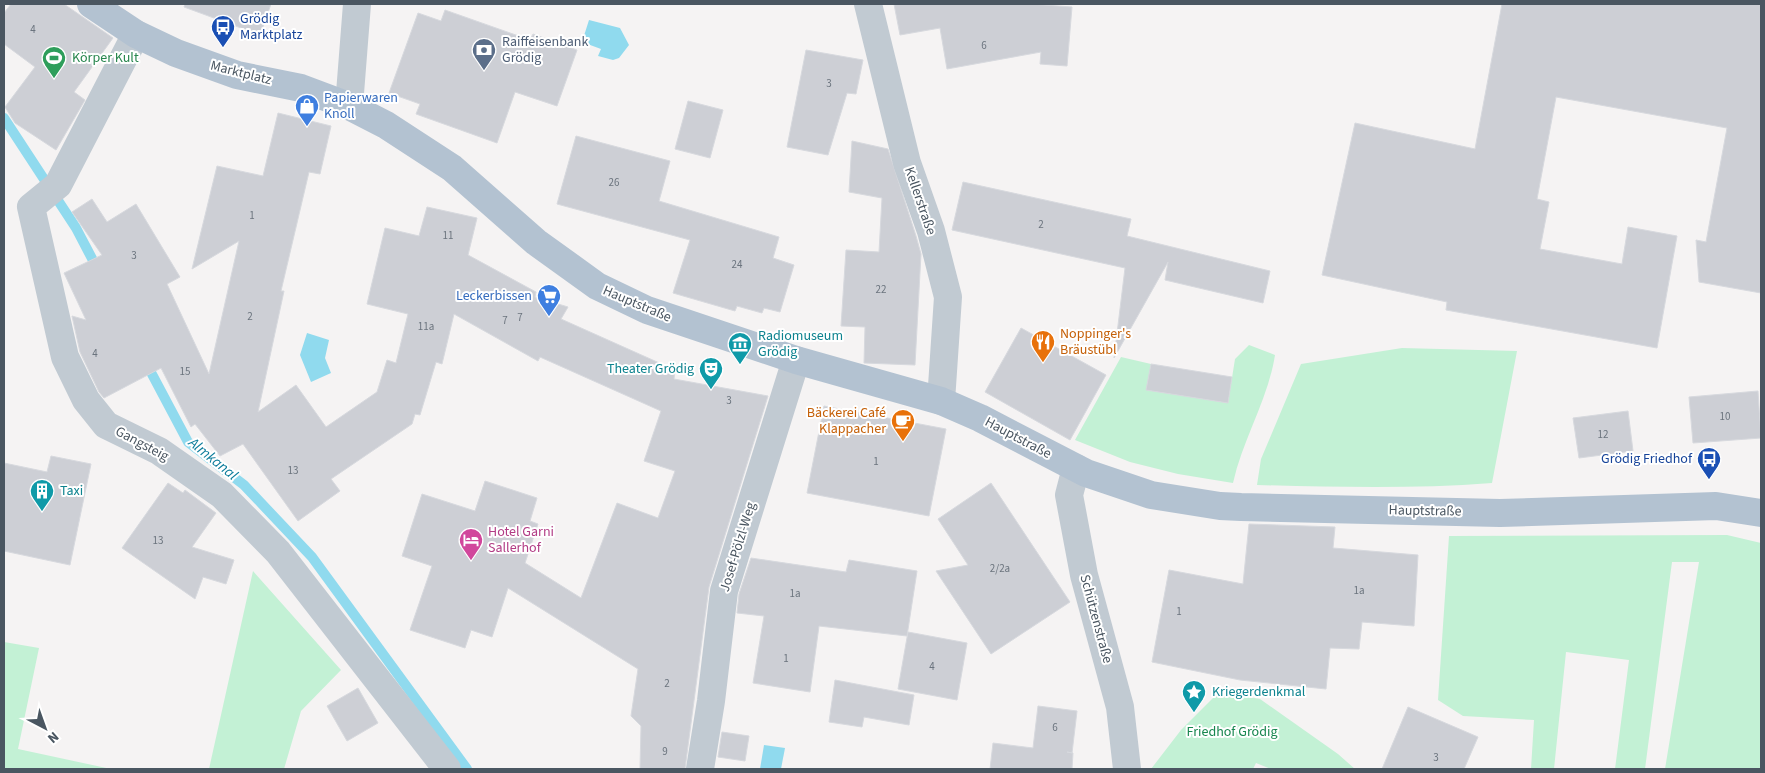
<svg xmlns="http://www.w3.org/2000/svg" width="1765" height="773" font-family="'Source Sans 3',sans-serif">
  <rect width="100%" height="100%" fill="#f5f3f3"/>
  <!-- green -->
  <g fill="#c3f1d5">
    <path d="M1249,345L1275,355C1268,400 1243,438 1233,483L1178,474L1130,462L1075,440L1121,357L1151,364L1147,390L1228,403L1235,359Z"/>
    <path d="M1402,348L1517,351L1492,483C1414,489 1336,487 1257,485L1261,459L1301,364Z"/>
    <polygon points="1727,535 1761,543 1761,769 1665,769 1699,562 1672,562 1645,769 1615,769 1629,660 1566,652 1554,769 1531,769 1534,720 1463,716 1438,700 1449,536"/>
    <polygon points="253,571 341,670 301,711 284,769 209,769"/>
    <polygon points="4,642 39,648 18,749 111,769 4,769"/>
    <polygon points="1219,692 1260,699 1338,754 1355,769 1271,769 1256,763 1253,769 1151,769 1181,730"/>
  </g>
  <!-- water -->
  <g fill="#90daee">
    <polygon points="589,20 620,28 629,45 619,58 613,60 598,56 601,49 582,42"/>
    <polygon points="307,333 329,340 325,358 331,373 311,382 300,355"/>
    <polygon points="764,745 785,748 781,769 760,769"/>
  </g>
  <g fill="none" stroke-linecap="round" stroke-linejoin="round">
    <!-- stream -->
    <g stroke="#90daee" stroke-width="10">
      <polyline points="4,118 76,228 98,270"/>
      <polyline points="145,361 188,442 244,485 312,557 467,769"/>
    </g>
  </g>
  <!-- building -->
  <g fill="#cdcfd5" stroke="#d7d9de">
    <polygon points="11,4 64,4 113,38 74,92 85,100 56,150 15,123 5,107 35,67 4,44 4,13"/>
    <polygon points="185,4 271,4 260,35 184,7"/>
    <polygon points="894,4 1030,4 1072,7 1067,66 1040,64 1041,52 947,69 940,28 900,35"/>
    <polygon points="1502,4 1761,4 1761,293 1699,282 1696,240 1706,242 1727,128 1556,97 1537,199 1549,202 1540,249 1622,264 1628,227 1677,236 1657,348 1446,310 1447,302 1322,275 1355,123 1475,149"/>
    <polygon points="445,10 530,40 533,34 577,50 557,106 515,92 497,143 416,114 420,104 389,93 418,13 441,21"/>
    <polygon points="806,50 863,60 856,94 847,93 828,155 787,147"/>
    <polygon points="688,101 723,110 710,158 675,149"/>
    <polygon points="278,113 331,126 320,174 309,172 281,291 284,291 258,412 296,385 326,427 377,392 387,360 396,363 408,314 367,304 385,228 419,236 427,207 477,218 468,255 536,292 535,297 568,307 561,319 675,370 674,379 768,396 709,587 685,769 640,769 641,726 631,716 638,669 508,588 492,637 471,630 465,648 410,630 432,566 402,556 422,494 475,511 485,481 537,498 530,521 538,524 525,563 581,598 617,503 658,518 675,471 644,461 661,411 540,357 538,361 454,314 442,364 436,362 420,415 415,414 412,424 331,479 340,491 298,521 243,444 220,456 195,424 191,427 161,368 104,398 99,392 80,352 72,316 86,320 64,273 102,255 72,212 92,199 107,222 136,204 180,277 167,284 209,374 239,241 192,269 217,166 263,176"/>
    <polygon points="576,136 670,161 659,201 779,237 773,258 794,265 780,312 764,308 762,313 737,306 735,311 673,293 690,240 557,204"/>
    <polygon points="852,141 888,149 916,236 921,254 915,365 864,363 865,327 841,326 846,250 879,252 882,198 849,192"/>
    <polygon points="963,182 1131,219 1127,236 1270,271 1263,303 1165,280 1168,262 1114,358 1125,268 952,230"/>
    <polygon points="1021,328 1106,375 1070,440 985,392"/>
    <polygon points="1151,364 1232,377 1228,403 1146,390"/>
    <polygon points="1758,391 1761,438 1693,443 1689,397"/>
    <polygon points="824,406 946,429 929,516 807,493"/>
    <polygon points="1628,411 1633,451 1579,458 1573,418"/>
    <polygon points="51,456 91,464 70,565 4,551 4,463 47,472"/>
    <polygon points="168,483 183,493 185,490 216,513 192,547 234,560 226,584 203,577 195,599 122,548"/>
    <polygon points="991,483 1070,602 991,654 936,571 968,565 938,519"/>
    <polygon points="1249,524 1335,527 1333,548 1418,555 1414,626 1362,622 1359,649 1330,648 1326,689 1240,680 1152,662 1169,570 1243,584"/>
    <polygon points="751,558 846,572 849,560 917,571 907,636 819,626 810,692 753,683 764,616 737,613 739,594"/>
    <polygon points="908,632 967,643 957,700 898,689"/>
    <polygon points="835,680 914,695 909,725 864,717 862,727 829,722"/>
    <polygon points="358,688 378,723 347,741 327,706"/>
    <polygon points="1038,706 1077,711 1072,753 1067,752 1073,753 1072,769 990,769 993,743 1033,748"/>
    <polygon points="1408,707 1478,737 1464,769 1382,769"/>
    <polygon points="722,732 749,736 745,761 718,757"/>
  </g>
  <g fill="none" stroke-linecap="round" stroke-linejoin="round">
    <!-- minor -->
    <g stroke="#c1cad2" stroke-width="28">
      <polyline points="868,4 907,163 931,231 948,297 941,401"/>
      <polyline points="136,34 58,185 31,207 65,357 86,400 106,425 159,451 222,495 278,552 447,769"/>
      <polyline points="349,106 357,4"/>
      <polyline points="1076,468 1069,495 1084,575 1120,707 1127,769"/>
      <polyline points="700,769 711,701 724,591 796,360"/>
    </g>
    <!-- major -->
    <polyline stroke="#b3c2d1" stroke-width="28" points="91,4 136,34 176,53 237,75 301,88 349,106 386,125 452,168 536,242 597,286 647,310 796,360 941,401 980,418 1086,473 1151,495 1220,506 1241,507 1500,513 1716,506 1761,513"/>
  </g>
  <!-- icons -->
  <defs>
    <g id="bus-pin" transform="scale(1.25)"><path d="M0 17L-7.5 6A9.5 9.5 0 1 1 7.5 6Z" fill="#1a4fb4" stroke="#fff"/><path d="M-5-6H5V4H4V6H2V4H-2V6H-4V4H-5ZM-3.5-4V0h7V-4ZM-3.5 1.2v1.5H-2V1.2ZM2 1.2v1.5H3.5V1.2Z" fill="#fff"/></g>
    <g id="bank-pin" transform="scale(1.25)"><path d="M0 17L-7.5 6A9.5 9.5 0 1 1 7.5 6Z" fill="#5c6f8a" stroke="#fff"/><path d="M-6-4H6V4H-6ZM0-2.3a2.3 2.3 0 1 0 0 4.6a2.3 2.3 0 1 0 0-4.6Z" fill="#fff"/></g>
    <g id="stadium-pin" transform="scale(1.25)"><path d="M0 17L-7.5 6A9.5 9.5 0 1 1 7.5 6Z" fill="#2e9e5b" stroke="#fff"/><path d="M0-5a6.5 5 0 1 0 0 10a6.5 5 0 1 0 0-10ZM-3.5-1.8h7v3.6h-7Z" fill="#fff"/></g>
    <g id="shop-pin" transform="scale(1.25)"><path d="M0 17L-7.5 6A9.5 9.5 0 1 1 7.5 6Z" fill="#3f7fe0" stroke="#fff"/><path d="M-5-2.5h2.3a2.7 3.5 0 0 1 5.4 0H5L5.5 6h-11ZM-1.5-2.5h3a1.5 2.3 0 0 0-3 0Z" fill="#fff"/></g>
    <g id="supermarket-pin" transform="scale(1.25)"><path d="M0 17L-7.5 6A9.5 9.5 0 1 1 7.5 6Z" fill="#3f7fe0" stroke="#fff"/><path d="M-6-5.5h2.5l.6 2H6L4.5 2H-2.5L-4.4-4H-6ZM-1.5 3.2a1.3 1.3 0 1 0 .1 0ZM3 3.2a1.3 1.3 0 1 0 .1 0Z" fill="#fff"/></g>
    <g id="restaurant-pin" transform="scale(1.25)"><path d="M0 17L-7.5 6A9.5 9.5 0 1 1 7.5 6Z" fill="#e8710a" stroke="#fff"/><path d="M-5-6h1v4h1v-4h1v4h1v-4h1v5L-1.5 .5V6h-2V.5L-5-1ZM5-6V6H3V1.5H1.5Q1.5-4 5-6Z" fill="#fff"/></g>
    <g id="museum-pin" transform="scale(1.25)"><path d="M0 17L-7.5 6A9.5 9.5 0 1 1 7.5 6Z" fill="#0f9aa8" stroke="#fff"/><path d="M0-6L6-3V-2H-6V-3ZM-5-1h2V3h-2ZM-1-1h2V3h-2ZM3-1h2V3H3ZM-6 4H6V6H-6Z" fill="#fff"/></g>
    <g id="theatre-pin" transform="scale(1.25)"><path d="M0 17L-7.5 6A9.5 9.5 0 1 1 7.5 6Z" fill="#0f9aa8" stroke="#fff"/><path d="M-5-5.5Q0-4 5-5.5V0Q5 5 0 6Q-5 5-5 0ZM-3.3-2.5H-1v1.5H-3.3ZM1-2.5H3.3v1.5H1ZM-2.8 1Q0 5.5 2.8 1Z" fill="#fff"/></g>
    <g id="cafe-pin" transform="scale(1.25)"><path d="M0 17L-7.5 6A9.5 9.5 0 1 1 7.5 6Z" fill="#e8710a" stroke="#fff"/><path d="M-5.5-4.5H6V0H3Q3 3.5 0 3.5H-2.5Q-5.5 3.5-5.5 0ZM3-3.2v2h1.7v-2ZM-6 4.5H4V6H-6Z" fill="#fff"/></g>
    <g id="building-pin" transform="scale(1.25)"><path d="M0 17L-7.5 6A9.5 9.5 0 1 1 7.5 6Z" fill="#0f9aa8" stroke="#fff"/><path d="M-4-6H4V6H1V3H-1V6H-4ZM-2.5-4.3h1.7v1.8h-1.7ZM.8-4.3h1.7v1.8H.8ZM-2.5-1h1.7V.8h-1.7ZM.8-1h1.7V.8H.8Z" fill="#fff"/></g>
    <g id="hotel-pin" transform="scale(1.25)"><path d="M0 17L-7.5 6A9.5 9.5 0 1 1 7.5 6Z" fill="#d1479c" stroke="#fff"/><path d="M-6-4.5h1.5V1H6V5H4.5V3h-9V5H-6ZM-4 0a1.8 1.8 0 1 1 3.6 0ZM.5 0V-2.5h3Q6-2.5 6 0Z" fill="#fff"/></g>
    <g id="sight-pin" transform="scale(1.25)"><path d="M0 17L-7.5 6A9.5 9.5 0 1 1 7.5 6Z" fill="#0f9aa8" stroke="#fff"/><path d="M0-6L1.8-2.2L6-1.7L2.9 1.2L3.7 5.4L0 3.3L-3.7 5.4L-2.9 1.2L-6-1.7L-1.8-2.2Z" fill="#fff"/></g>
  </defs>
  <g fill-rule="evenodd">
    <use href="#bus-pin" x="223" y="27"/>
    <use href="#bank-pin" x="484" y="50"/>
    <use href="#stadium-pin" x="54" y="58"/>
    <use href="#shop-pin" x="307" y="106"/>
    <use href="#supermarket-pin" x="549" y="296"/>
    <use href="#restaurant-pin" x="1043" y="342"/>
    <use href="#museum-pin" x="740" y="344"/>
    <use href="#theatre-pin" x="711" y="369"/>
    <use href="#cafe-pin" x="903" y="421"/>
    <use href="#bus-pin" x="1709" y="459"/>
    <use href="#building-pin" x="42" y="491"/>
    <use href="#hotel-pin" x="471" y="540"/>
    <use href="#sight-pin" x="1194" y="692"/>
  </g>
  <g text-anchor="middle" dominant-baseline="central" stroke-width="4" stroke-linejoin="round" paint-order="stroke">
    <!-- number labels -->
    <g font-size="11" fill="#6b747e">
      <text x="33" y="29">4</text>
      <text x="984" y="45">6</text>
      <text x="829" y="83">3</text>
      <text x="614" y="182">26</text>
      <text x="252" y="215">1</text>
      <text x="1041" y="224">2</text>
      <text x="448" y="235">11</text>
      <text x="134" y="255">3</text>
      <text x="737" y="264">24</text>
      <text x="881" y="289">22</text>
      <text x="250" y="316">2</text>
      <text x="520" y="317">7</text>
      <text x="505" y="320">7</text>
      <text x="426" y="326">11a</text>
      <text x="95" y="353">4</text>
      <text x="185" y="371">15</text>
      <text x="729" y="400">3</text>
      <text x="1725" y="416">10</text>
      <text x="1603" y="434">12</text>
      <text x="876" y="461">1</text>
      <text x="293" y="470">13</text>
      <text x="158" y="540">13</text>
      <text x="1000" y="568">2/2a</text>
      <text x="1359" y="590">1a</text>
      <text x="795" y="593">1a</text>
      <text x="1179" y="611">1</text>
      <text x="786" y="658">1</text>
      <text x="932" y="666">4</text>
      <text x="667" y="683">2</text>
      <text x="1055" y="727">6</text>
      <text x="665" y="751">9</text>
      <text x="1436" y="757">3</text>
    </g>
    <!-- transit labels -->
    <g font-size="14" fill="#164399" stroke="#fff" text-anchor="start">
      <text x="240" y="19">Grödig<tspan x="240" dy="16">Marktplatz</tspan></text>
      <text x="1692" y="459" text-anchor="end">Grödig Friedhof</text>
    </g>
    <!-- service labels -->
    <g font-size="14" fill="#4e5e75" stroke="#fff" text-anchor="start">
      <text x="502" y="42">Raiffeisenbank<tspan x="502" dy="16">Grödig</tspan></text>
    </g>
    <!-- leisure labels -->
    <g font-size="14" fill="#27864d" stroke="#fff" text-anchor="start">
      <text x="72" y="58">Körper Kult</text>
    </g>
    <!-- street labels -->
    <g font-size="14" fill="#4a5661" stroke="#fff">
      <text transform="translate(241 73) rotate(14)">Marktplatz</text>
      <text transform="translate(920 201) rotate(71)">Kellerstraße</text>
      <text transform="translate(637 304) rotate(23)">Hauptstraße</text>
      <text transform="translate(1018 438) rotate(28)">Hauptstraße</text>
      <text transform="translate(142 444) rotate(28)">Gangsteig</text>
      <text transform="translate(1425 511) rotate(1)">Hauptstraße</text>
      <text transform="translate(738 547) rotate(-73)">Josef-Pölzl-Weg</text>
      <text transform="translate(1096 619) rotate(75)">Schützenstraße</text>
    </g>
    <!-- shop labels -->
    <g font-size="14" fill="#366cbe" stroke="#fff" text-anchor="start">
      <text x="324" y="98">Papierwaren<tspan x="324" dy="16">Knoll</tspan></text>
      <text x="532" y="296" text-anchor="end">Leckerbissen</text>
    </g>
    <!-- food labels -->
    <g font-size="14" fill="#c56008" stroke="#fff" text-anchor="start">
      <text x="1060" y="334">Noppinger's<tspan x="1060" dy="16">Bräustübl</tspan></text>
      <text x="886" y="413" text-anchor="end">Bäckerei Café<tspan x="886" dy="16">Klappacher</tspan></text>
    </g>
    <!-- culture labels -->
    <g font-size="14" fill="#0d838f" stroke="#fff" text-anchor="start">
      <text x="758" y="336">Radiomuseum<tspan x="758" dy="16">Grödig</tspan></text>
      <text x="694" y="369" text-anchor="end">Theater Grödig</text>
      <text x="60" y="491">Taxi</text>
      <text x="1212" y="692">Kriegerdenkmal</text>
    </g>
    <!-- hotel labels -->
    <g font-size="14" fill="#b23c85" stroke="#fff" text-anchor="start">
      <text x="488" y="532">Hotel Garni<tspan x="488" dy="16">Sallerhof</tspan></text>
    </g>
    <!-- park labels -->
    <g font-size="14" fill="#17864f" stroke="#fff">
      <text x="1232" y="732">Friedhof Grödig</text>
    </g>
    <!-- water labels -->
    <g font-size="15" font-style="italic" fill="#0c7c9b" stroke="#fff">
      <text transform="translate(213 459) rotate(39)">Almkanal</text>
    </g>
  </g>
  <!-- border -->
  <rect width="1765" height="773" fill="none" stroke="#4a5661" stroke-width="10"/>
  <!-- north arrow -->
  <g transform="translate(45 728) rotate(139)" stroke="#ffffff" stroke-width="4" paint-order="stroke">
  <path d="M0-4L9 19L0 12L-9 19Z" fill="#4a5661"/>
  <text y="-8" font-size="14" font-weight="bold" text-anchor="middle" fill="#4a5661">N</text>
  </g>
</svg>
